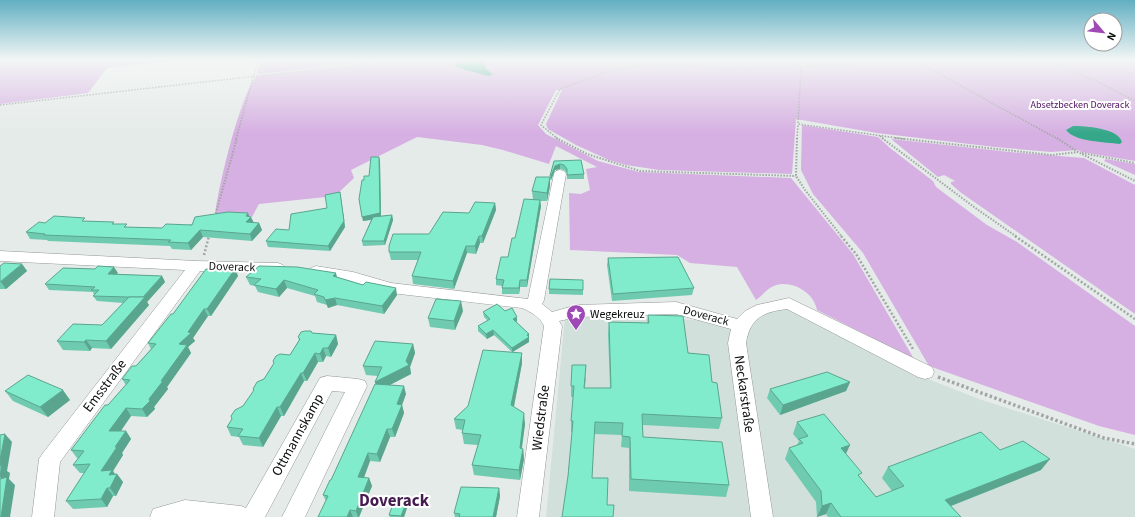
<svg xmlns="http://www.w3.org/2000/svg" width="1135" height="517" font-family="'Source Sans 3',sans-serif">
  <rect width="100%" height="100%" fill="#e5ebe9"/>
  <!-- built -->
  <polygon fill="#d2e0db" points="783,301 928,379 979,399 1135,449 1135,517 546,517 565,317 650,317 739,323"/>
  <!-- green -->
  <g fill="#d6b0e2">
    <polygon points="0,60 179,60 107,68 88,93 0,104"/>
    <polygon points="260,60 389,60 260,74 257,73"/>
    <path d="M405,60H1135V161L1081,152L1078,150L1051,152L995,147L877,133L796,119L792,174L659,170L626,165L609,160L576,145L548,129L546,124L562,90H556L538,125L546,134L598,161L639,172L791,178L853,254L914,359L817,310C814,291 787,277 770,288C765,291 761,297 756,300L737,267L690,263L677,255L570,250L569,193L581,194L590,190L586,169L597,167L556,146L549,164L503,150L482,145L417,137L351,170L354,178L335,196L259,204L252,217L215,218C216,195 241,91 257,76Z"/>
    <polygon points="802,125 878,137 890,148 933,181 936,187 987,225 1017,242 1135,326 1135,435 1099,426 929,366 863,253 813,194 801,170"/>
    <polygon points="891,139 1010,152 1084,158 1135,185 1135,314 960,192 951,184 951,182 955,181 944,175 938,177"/>
    <polygon points="1106,159 1135,164 1135,175 1104,161"/>
  </g>
  <!-- water -->
  <g fill="#36a88a">
    <polygon points="456,60 484,60 486,68 493,75 488,76 459,68 455,66"/>
    <path d="M1073,126C1085,126 1118,128 1122,142L1120,144C1105,142 1075,142 1066,130Z"/>
  </g>
  <g fill="none" stroke-linecap="round" stroke-linejoin="round">
    <!-- minor casing -->
    <g stroke="#939896" stroke-width="1">
      <g id="minor">
        <path d="M560,170L564,171L566,174L544,300L542,304L552,312L577,305L676,302L737,319L745,311L757,305L789,298L932,367L934,372L932,377L925,379L918,377L787,309C763,312 750,318 746,343L773,517H751L728,343L731,329L676,314L577,317L559,321L562,326L539,517H517L544,326C540,317 531,312 522,308L391,293L352,282L311,274L308,271L311,268L316,266L353,272L391,283L528,299L554,174L556,171Z"/>
        <polygon points="0,251 196,261 278,263 283,265 286,268 283,271 278,273 200,271 60,462 54,517 32,517 39,459 43,453 185,270 0,261"/>
        <polygon points="327,376 358,379 365,381 367,386 305,517 282,517 345,392 332,391 265,517 150,517 153,509 185,500 241,506 246,508 320,378"/>
      </g>
    </g>
    <!-- path-far3 -->
    <g stroke="#a1a6a4" stroke-width="1.5" stroke-dasharray="1.5 1.5" stroke-linecap="butt">
      <polyline points="922,60 917,62 1058,139"/>
      <polyline points="1049,60 1098,82 1135,101"/>
      <polyline points="0,105 398,60"/>
      <polyline points="880,136 884,139"/>
      <polyline points="236,139 258,60"/>
      <polyline points="558,139 541,125 560,89 612,70 650,64 722,68 801,67"/>
      <polyline points="797,139 798,124"/>
      <polyline points="904,139 798,124 801,67 896,61 917,62"/>
    </g>
    <!-- path-far2 -->
    <g stroke="#a1a6a4" stroke-width="2" stroke-dasharray="1.5 1.5" stroke-linecap="butt">
      <polyline points="556,138 587,154 640,171 796,176"/>
      <polyline points="797,138 796,176 805,190 842,237"/>
      <polyline points="882,138 974,207 1017,237"/>
      <polyline points="895,138 1052,155 1078,152 1135,181"/>
      <polyline points="1057,138 1078,152"/>
      <polyline points="1082,153 1135,163"/>
      <polyline points="215,216 237,138"/>
      <polyline points="209,237 210,234"/>
    </g>
    <!-- path-far1 -->
    <g stroke="#a1a6a4" stroke-width="2.5" stroke-dasharray="2 2" stroke-linecap="butt">
      <polyline points="841,236 856,254 913,349"/>
      <polyline points="1015,236 1135,319"/>
      <polyline points="204,255 209,236"/>
    </g>
    <!-- path -->
    <polyline stroke="#a1a6a4" stroke-width="3.5" stroke-dasharray="2.5 2.5" stroke-linecap="butt" points="938,377 1104,438 1135,444"/>
    <!-- minor -->
    <use href="#minor" fill="#fff" fill-rule="evenodd"/>
  </g>
  <!-- wall -->
  <g fill="#6fcbaf">
    <polygon points="380,161 381,216 392,215 393,220 385,245 363,246 362,241 371,220 363,221 364,180 369,176"/>
    <polygon points="554,161 584,174 584,179 567,179 567,173 564,170 560,169 555,170 551,180 550,180 550,186 547,201 540,201 541,206 527,287 520,287 519,294 502,294 502,286 496,285 496,279 508,257 515,238 533,200 532,191 550,177"/>
    <polygon points="340,192 341,198 345,227 330,251 268,247 266,241 289,230 327,208"/>
    <polygon points="495,203 496,210 483,243 480,243 476,254 467,253 454,289 413,284 412,276 418,260 391,260 389,252 429,234 469,213"/>
    <polygon points="249,217 254,223 259,223 262,230 252,241 203,237 191,250 172,249 170,246 48,241 47,240 30,239 26,232 87,221 115,224 128,227 162,228"/>
    <polygon points="608,258 694,288 692,295 612,301 607,265"/>
    <polygon points="22,264 27,271 6,289 0,289 0,266"/>
    <polygon points="235,269 238,276 211,316 208,316 193,338 195,341 188,347 191,353 167,387 168,389 154,407 155,409 147,417 131,416 121,431 126,431 131,439 122,453 123,455 113,471 115,474 117,474 123,482 116,496 113,496 107,507 73,509 66,501 84,473 80,473 73,465 78,458 77,458 71,450 126,385 122,379 136,366 151,349 148,343 173,314"/>
    <polygon points="118,273 116,274 162,276 165,282 147,302 149,305 111,349 92,348 90,351 63,350 57,341 102,325 123,303 97,301 93,296 94,295 93,292 49,290 45,284"/>
    <polygon points="246,277 337,277 397,295 384,314 337,305 328,308 327,305 317,302 315,296 287,288 279,297 258,292 255,286 250,285"/>
    <polygon points="583,280 583,295 549,294 549,289"/>
    <polygon points="463,311 455,330 430,327 428,318"/>
    <polygon points="505,311 517,321 516,322 529,334 529,342 513,352 522,363 514,407 525,424 522,449 523,449 524,459 520,480 474,475 472,465 478,445 464,444 462,433 463,430 456,429 454,419 468,406 512,352 494,335 487,339 478,331 478,326 488,321 484,317 483,312"/>
    <polygon points="648,315 688,353 712,382 722,418 719,429 643,425 643,437 729,485 726,497 629,491 629,448 621,447 622,435 594,434 592,478 607,505 613,517 568,476 572,432 571,432 571,421 573,397 571,397 571,386 586,377 585,388 610,388 608,334 609,322 647,323"/>
    <polygon points="312,333 336,335 338,344 331,357 326,356 323,362 318,362 307,381 304,381 284,416 281,416 263,447 243,445 239,437 231,436 227,427 232,419 243,406 254,391 253,389 290,355 299,340 298,337"/>
    <polygon points="413,344 415,353 410,367 411,374 390,385 406,394 402,405 404,413 395,437 390,437 380,462 370,461 364,478 369,478 372,486 359,517 318,517 326,501 323,495 331,480 376,384 375,382 378,376 366,375 363,366"/>
    <polygon points="850,382 846,391 780,415 767,398 770,389"/>
    <polygon points="5,391 70,400 48,417 13,401"/>
    <polygon points="797,422 846,454 860,477 876,497 892,491 882,478 888,467 1000,450 1041,470 951,506 961,517 828,517 826,514 817,517 816,502 785,459 789,448 797,445 799,441 793,434"/>
    <polygon points="499,488 500,496 496,517 455,517 454,513"/>
    <polygon points="408,498 409,502 404,517 390,517 389,515"/>
  </g>
  <!-- shaded-wall -->
  <g fill="#5aa58e">
    <polygon points="379,157 380,161 381,218 363,221 362,217"/>
    <polygon points="560,164 560,169 555,170 551,180 551,176 555,166"/>
    <polygon points="550,177 550,186 547,201 547,193"/>
    <polygon points="340,192 341,198 345,227 330,251 328,246"/>
    <polygon points="540,200 541,206 527,287 527,280"/>
    <polygon points="495,203 496,210 483,243 482,236"/>
    <polygon points="248,213 250,218 251,217 254,223 246,222 246,216"/>
    <polygon points="392,215 393,220 385,245 384,241"/>
    <polygon points="259,223 262,230 252,241 250,234"/>
    <polygon points="200,230 203,237 191,250 188,243"/>
    <polygon points="479,236 480,243 476,254 475,246"/>
    <polygon points="466,246 467,253 454,289 453,281"/>
    <polygon points="22,264 27,271 6,289 1,282"/>
    <polygon points="114,267 118,273 111,279 108,274"/>
    <polygon points="235,269 238,276 211,316 207,309"/>
    <polygon points="336,273 338,281 333,276"/>
    <polygon points="162,276 165,282 147,302 149,305 111,349 106,341"/>
    <polygon points="284,280 287,288 279,297 276,289"/>
    <polygon points="520,280 520,287 519,294 519,288"/>
    <polygon points="396,288 397,295 384,314 382,306"/>
    <polygon points="335,298 337,305 328,308 325,300"/>
    <polygon points="461,301 463,311 455,330 454,321"/>
    <polygon points="204,309 208,316 193,338 195,341 188,347 191,353 167,387 168,389 154,407 155,409 147,417 142,409 161,381 179,344"/>
    <polygon points="517,317 517,321 513,324 513,319"/>
    <polygon points="493,330 494,335 487,339 486,334"/>
    <polygon points="529,334 529,342 512,352 512,348"/>
    <polygon points="336,335 338,344 331,357 328,348"/>
    <polygon points="86,340 92,348 90,351 84,342"/>
    <polygon points="413,344 415,353 410,367 411,374 378,391 375,382 406,361"/>
    <polygon points="323,348 326,356 323,362 320,354"/>
    <polygon points="315,353 318,362 307,381 303,373"/>
    <polygon points="522,353 522,363 512,416 511,405"/>
    <polygon points="301,373 304,381 284,416 280,407"/>
    <polygon points="850,382 846,391 780,415 783,405"/>
    <polygon points="404,386 406,394 399,413 397,404"/>
    <polygon points="63,390 70,400 48,417 40,407"/>
    <polygon points="402,405 404,413 395,437 392,429"/>
    <polygon points="277,407 281,416 263,447 259,438"/>
    <polygon points="126,408 131,416 115,439 109,431"/>
    <polygon points="524,413 525,424 520,459 520,448"/>
    <polygon points="387,429 390,437 380,462 377,454"/>
    <polygon points="126,431 131,439 122,453 123,455 113,471 116,476 117,474 123,482 116,496 110,488 101,471 115,447"/>
    <polygon points="5,434 12,442 7,471 10,473 9,479 15,485 10,517 1,517 0,460"/>
    <polygon points="850,445 845,456 841,448"/>
    <polygon points="523,449 524,459 520,480 519,470"/>
    <polygon points="368,453 370,461 361,485 358,477"/>
    <polygon points="1050,459 1041,470 938,511 945,500"/>
    <polygon points="369,478 372,486 359,517 358,517 356,511"/>
    <polygon points="107,488 113,496 107,507 101,499"/>
    <polygon points="499,488 500,496 496,517 493,517"/>
    <polygon points="408,498 409,502 404,517 402,517 401,516"/>
    <polygon points="831,503 826,514 817,517 822,506"/>
    <polygon points="350,510 353,517 347,517"/>
  </g>
  <!-- building -->
  <g fill="#81eccb" stroke="#5aa58e">
    <polygon points="371,157 379,157 380,213 362,217 359,199 362,180 364,180 364,176 369,176"/>
    <polygon points="581,160 584,174 567,175 567,169 564,165 560,164 555,166 551,176 550,176 554,161"/>
    <polygon points="536,177 550,177 547,193 532,191"/>
    <polygon points="340,192 344,221 328,246 266,241 276,229 289,230 291,214 327,208 325,195"/>
    <polygon points="524,199 540,200 527,280 520,280 519,288 502,288 504,280 496,279 501,257 508,257 512,238 515,238"/>
    <polygon points="475,202 495,203 482,236 479,236 475,246 466,246 453,281 412,276 421,252 389,252 389,246 393,234 429,234 443,212 469,213"/>
    <polygon points="228,212 248,213 246,216 251,217 246,222 259,223 250,234 200,230 188,243 168,242 171,240 44,235 45,234 26,232 39,222 45,223 54,216 85,218 82,221 114,222 112,224 127,224 124,227 162,228 166,224 192,225 195,217"/>
    <polygon points="392,215 384,241 362,241 373,217"/>
    <polygon points="678,257 694,288 613,294 608,258"/>
    <polygon points="4,263 22,264 0,282 0,266"/>
    <polygon points="98,266 114,267 108,274 162,276 143,297 128,297 93,296 99,290 91,290 95,287 45,284 63,268 95,269"/>
    <polygon points="259,266 297,267 336,273 333,276 363,285 366,282 396,288 382,306 335,298 325,300 324,297 314,294 318,290 284,280 276,289 254,285 261,279 246,277"/>
    <polygon points="206,269 235,269 207,309 204,309 188,332 191,333 179,344 187,345 161,381 163,381 149,399 150,401 142,409 126,408 109,431 126,431 115,447 117,447 101,471 112,470 109,475 117,474 110,488 107,488 101,499 66,501 90,464 73,465 84,451 71,450 105,405 108,405 130,380 122,379 132,366 136,366 156,344 148,343 171,314 173,314"/>
    <polygon points="550,279 583,280 583,290 549,289"/>
    <polygon points="129,297 145,297 106,341 86,340 84,342 57,341 73,324 102,325"/>
    <polygon points="436,299 461,301 454,321 428,318"/>
    <polygon points="497,304 505,311 512,308 517,317 513,319 529,334 527,335 529,337 512,348 493,330 486,334 478,326 490,319 483,312"/>
    <polygon points="648,315 683,316 688,353 709,355 712,382 717,383 722,418 642,414 643,437 722,442 729,485 631,479 630,437 622,436 623,423 595,422 592,478 608,478 607,505 614,505 613,517 562,517 568,476 573,421 571,421 574,386 571,386 572,365 586,365 584,388 611,388 609,322 649,323"/>
    <polygon points="305,331 311,331 312,333 336,335 328,348 323,348 320,354 315,353 303,373 301,373 280,407 277,407 259,438 238,436 243,429 227,427 232,419 231,416 235,410 243,406 254,390 253,389 257,382 264,379 274,363 273,361 276,356 280,354 290,355 300,339 298,337 301,332"/>
    <polygon points="375,341 413,344 406,361 409,365 375,382 382,367 363,366"/>
    <polygon points="483,350 522,353 511,405 524,413 520,448 523,449 519,470 472,465 481,435 462,433 465,420 454,419 468,406"/>
    <polygon points="827,372 850,382 783,405 770,389"/>
    <polygon points="28,375 63,390 40,407 5,391"/>
    <polygon points="375,384 404,386 397,404 402,405 392,429 387,429 377,454 368,453 358,477 369,478 356,511 350,510 347,517 318,517 328,496 323,495 330,480 331,480"/>
    <polygon points="824,414 850,445 841,448 862,473 858,475 876,497 904,486 888,467 981,432 1000,450 1023,441 1050,459 945,500 961,517 841,517 831,503 822,506 821,491 789,448 803,443 799,439 808,436 797,422"/>
    <polygon points="5,434 0,460 0,435"/>
    <polygon points="2,465 0,477 0,466"/>
    <polygon points="7,477 1,517 0,517 0,479"/>
    <polygon points="461,487 499,488 493,517 459,517 460,514 454,513"/>
    <polygon points="396,496 408,498 401,516 389,515"/>
  </g>
  <!-- sky -->
  <linearGradient id="sky" x2="0" y2="1"><stop stop-color="#61afc2"/><stop offset="0.45" stop-color="#f3f6f5"/><stop offset="1" stop-color="#f3f6f5" stop-opacity="0"/></linearGradient>
  <rect width="1135" height="133" fill="url(#sky)"/>
  <!-- icons -->
  <defs>
    <g id="sight-pin" transform="scale(1)"><path d="M0 17L-7.5 6A9.5 9.5 0 1 1 7.5 6Z" fill="#9e49b6" stroke="#fff"/><path d="M0-6L1.8-2.2L6-1.7L2.9 1.2L3.7 5.4L0 3.3L-3.7 5.4L-2.9 1.2L-6-1.7L-1.8-2.2Z" fill="#fff"/></g>
  </defs>
  <g fill-rule="evenodd">
    <use href="#sight-pin" x="576" y="314"/>
  </g>
  <g text-anchor="middle" dominant-baseline="central" stroke-width="4" stroke-linejoin="round" paint-order="stroke">
    <!-- far-park labels -->
    <g font-size="10" fill="#4f0d60" stroke="#fff">
      <text x="1080" y="105">Absetzbecken Doverack</text>
    </g>
    <!-- street labels -->
    <g font-size="12" fill="#0c0d0d" stroke="#fff">
      <text transform="translate(232 267) rotate(2)">Doverack</text>
      <text transform="translate(706 316) rotate(15)">Doverack</text>
    </g>
    <!-- poi labels -->
    <g font-size="12" fill="#0c0d0d" stroke="#fff" text-anchor="start">
      <text x="590" y="314">Wegekreuz</text>
    </g>
    <!-- near-street labels -->
    <g font-size="14" fill="#0c0d0d" stroke="#fff">
      <text transform="translate(105 386) rotate(-53)">Emsstraße</text>
      <text transform="translate(744 394) rotate(82)">Neckarstraße</text>
      <text transform="translate(541 418) rotate(-83)">Wiedstraße</text>
      <text transform="translate(298 435) rotate(-61)">Ottmannskamp</text>
    </g>
    <!-- near-quarter labels -->
    <g font-size="17" font-weight="bold" fill="#451c51" stroke="#fff">
      <text x="394" y="501">Doverack</text>
    </g>
  </g>
  <!-- north arrow -->
  <g transform="translate(1103 32) rotate(118)"><circle r="19" fill="#ffffff" stroke="#9e9e9e"/>
  <path d="M0-3L7 15L0 10L-7 15Z" fill="#9e49b6"/>
  <text y="-6" font-size="11" font-weight="bold" text-anchor="middle" fill="#0c0d0d">N</text>
  </g>
</svg>
